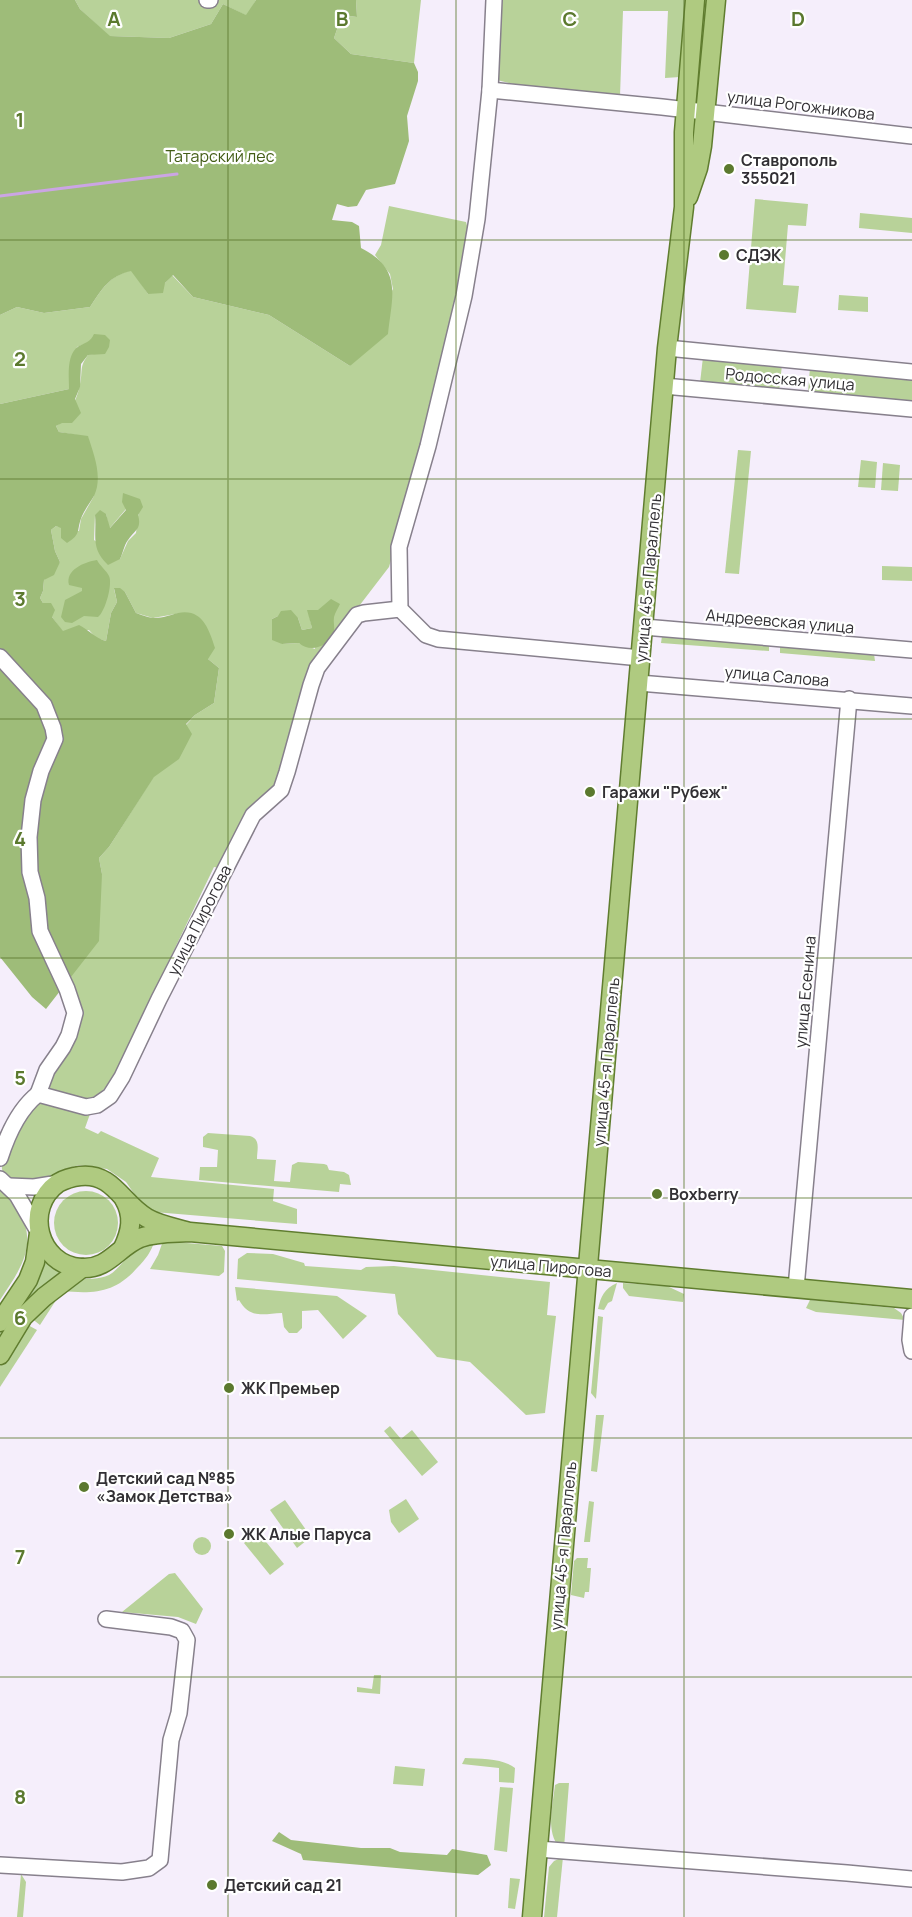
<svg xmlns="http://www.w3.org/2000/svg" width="912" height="1917" font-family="Manrope,sans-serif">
  <rect width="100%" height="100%" fill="#f5eefb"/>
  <!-- green -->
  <g fill="#b8d299" fill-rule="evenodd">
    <polygon points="75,0 256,0 247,16 223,4 211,24 169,38 109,36 80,9"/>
    <polygon points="356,0 421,0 414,63 351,54 334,38 342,15 357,17"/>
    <polygon points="500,0 687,0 680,77 665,78 668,11 623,11 620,96 529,88 497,80"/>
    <polygon points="702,0 710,0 700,107 693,102"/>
    <polygon points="755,199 808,204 806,226 788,225 783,285 799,286 796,313 746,309"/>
    <path d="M389,206L466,222L469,233L460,295L425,441L389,567L310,670L281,772L272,790L219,868L214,867L114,1075C102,1094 95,1102 72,1097C61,1095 54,1093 45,1087L78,1032L80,1019L66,982L102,874L99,858L109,847L154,776L179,758L186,725L195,715L214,703L219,668L208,659L181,613L153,618L136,613L125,592L114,589L117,602L111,613L106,641L96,638L89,630L63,632L52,617L47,604L43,603L40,598L43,591L44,580L60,562L55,551L51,530L56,526L79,531L81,519L94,496L88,437L59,432L56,426C68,420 78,397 80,384C83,371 79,367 88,355L94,354L90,342L77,347L69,370V389L0,404V315L17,307L44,313L90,307C102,289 109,276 132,270L148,294L165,283L172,275L193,297L269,315L350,366L393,289L390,274L375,255L381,245ZM123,494L140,500L136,533L128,541L120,559L94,540L95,515L106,514L109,529L126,509ZM308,610H318L315,649L299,643L282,644L272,619L278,616L298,618L302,630L312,628Z"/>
    <polygon points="860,213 912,218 912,233 859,228"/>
    <polygon points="839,295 868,297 868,312 838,310"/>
    <polygon points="703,357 782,365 779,391 700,383"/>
    <polygon points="810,367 912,377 912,403 808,393"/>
    <polygon points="738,450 751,451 739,574 725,573"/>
    <polygon points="861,460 877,462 875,488 858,487"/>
    <polygon points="883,463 900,465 898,491 881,490"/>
    <polygon points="882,566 912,567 912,581 882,580"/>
    <polygon points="662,636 769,645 769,651 661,643"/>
    <polygon points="780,646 874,654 875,661 780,653"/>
    <path d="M38,1099L90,1114L85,1128L98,1134L101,1131L159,1158L151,1177L274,1189L273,1201L297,1209V1224L154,1212L142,1205L126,1182L107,1169L79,1165L66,1169L40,1182L14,1183C9,1179 3,1175 2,1169C0,1151 28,1115 38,1099Z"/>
    <path d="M208,1133L250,1136C261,1139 257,1150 257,1159L276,1160L274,1181L290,1182L292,1165L298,1162L324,1164L327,1165L329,1170L344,1172L349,1175L351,1185L340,1184L339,1192L199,1180L200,1167H217L218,1150L203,1147V1137Z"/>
    <path d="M0,1187C11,1194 15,1201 20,1212C38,1247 19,1271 0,1300Z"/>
    <circle cx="86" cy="1223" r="32"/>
    <path d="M155,1240C151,1252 146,1259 137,1268C115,1293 94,1294 62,1291L40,1325L31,1318C40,1305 61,1282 77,1280C87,1278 99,1280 109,1275C127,1264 132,1241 155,1240Z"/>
    <polygon points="163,1241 222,1246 225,1251 224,1272 219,1276 150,1269 158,1255"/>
    <polygon points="247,1253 273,1254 304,1263 305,1266 361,1270 366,1267 394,1266 550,1282 547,1315 556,1316 545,1413 526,1415 470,1362 437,1357 398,1314 395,1294 237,1279 238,1259"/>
    <polygon points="42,1258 62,1273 35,1294 0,1341 0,1329"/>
    <path d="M617,1283L612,1301L608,1303L604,1310L598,1309C601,1296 604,1289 617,1283Z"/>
    <polygon points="623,1283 667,1286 684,1294 683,1302 629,1296 623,1288"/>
    <path d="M235,1287L337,1296L367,1316L343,1339L318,1310L302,1311V1328L297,1333H289L284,1327L282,1313C263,1314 250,1319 239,1300L237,1301Z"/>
    <polygon points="810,1300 894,1308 901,1313 905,1320 816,1312 806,1308"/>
    <polygon points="598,1316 603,1317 596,1399 591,1393"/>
    <polygon points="26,1324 37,1330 0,1387 0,1366"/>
    <polygon points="596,1415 604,1415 597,1472 591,1471"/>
    <polygon points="390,1426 401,1439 412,1430 438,1462 422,1476 384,1431"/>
    <polygon points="406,1499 419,1519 399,1533 391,1522 389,1510"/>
    <polygon points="285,1500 311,1537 297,1548 270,1510"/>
    <polygon points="589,1501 594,1502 590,1542 584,1542"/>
    <polygon points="258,1532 284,1564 270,1575 244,1543"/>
    <circle cx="202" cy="1546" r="9"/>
    <polygon points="577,1558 588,1558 587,1568 591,1568 589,1592 585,1592 584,1598 571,1595 574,1561"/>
    <polygon points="175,1573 203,1609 196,1624 178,1617 122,1612 169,1574"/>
    <polygon points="374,1675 381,1675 380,1694 357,1692 357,1687 372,1689"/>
    <path d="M465,1758C481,1759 502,1758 515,1768L514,1783L499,1782V1768L462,1764Z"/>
    <polygon points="395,1766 425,1769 423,1786 393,1784"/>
    <path d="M559,1783H569L564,1848H560C545,1832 553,1805 555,1785Z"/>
    <polygon points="500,1787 513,1788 507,1852 494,1850"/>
    <polygon points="563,1857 557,1917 544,1917 549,1867 554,1861"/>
    <polygon points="21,1874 26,1882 23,1917 17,1917"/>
    <polygon points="510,1878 520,1879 515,1909 508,1908"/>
  </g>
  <!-- forest -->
  <g fill="#9ebc79">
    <path d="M0,0H75L80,9L110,36L169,38L211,24L223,4L246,15L256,0H356L357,17L342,15L334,38L351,54L414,63L418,72V81L407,116L409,141L395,184L366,190L357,206L348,207L337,204L332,220L352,222L359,226L361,248C403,269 392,296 388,334L350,366L269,315L193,297L173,275L165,283L163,293L148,294L131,271C109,276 102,289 90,307L44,313L17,307L0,315Z"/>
    <path d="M94,334L105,335L110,340L109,347L105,354L88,355L81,364L80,387L75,399L81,413L72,423H62L56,426L59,432L88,436C94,455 103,477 94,496C90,503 85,509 82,516C76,530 82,534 67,543L61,538V528L56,526L51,530L55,551L60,562L54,575L44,580L43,591L40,598L43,603H51L55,610L52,617L63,631L79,625C89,630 95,638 106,641L111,613L117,602L114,588H120L125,592L136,613C142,615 149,618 155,618C163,618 170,615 178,613C202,608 209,629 215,648L208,659L219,668L214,703L195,715L186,724L192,734L179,759L154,777L109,847L99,858L102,874L99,941L46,1009L32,997L0,957V404L69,389C69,376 66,354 79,346C87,342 90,342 94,334Z"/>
    <path d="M123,493L140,499L143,507L138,515C142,529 135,530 128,540C124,545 123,553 120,559L108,565C90,548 97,536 95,515L100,510L106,514L110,528L126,510L122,502Z"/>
    <path d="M97,560C100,566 106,570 109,576C113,584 105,612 98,617L84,616L72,623L65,622L61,617L65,600L82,591V588L69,585C65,570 84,562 97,560Z"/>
    <path d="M331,599L340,604C338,608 335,613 334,617C333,622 335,627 334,632C329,647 310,653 299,643L282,644L272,640V619L278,616L281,611L291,610L298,618L302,630L312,628L307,610H318Z"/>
    <polygon points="279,1832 291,1840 361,1848 390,1848 400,1852 447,1855 452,1849 487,1855 491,1865 478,1875 303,1860 301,1854 272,1841"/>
  </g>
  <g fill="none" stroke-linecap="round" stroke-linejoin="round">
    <!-- stream -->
    <polyline stroke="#cba5e4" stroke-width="3" points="0,196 177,174"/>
    <!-- minor casing -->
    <g stroke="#87808c" stroke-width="18">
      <g id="minor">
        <polyline points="207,0 210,0"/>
        <polyline points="494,0 490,90 477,219 464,296 428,446 399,547 400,609 426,635 438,639 641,658"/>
        <polyline points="490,90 662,107 912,136"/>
        <polyline points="667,348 912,372"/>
        <polyline points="664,386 912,409"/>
        <polyline points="644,627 912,650"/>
        <polyline points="0,657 44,705 53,728 55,739 41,771 33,800 29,837 30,872 37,898 40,931 67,989 75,1013 69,1035 63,1047 47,1070 38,1094"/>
        <polyline points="639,683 912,706"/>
        <path d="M0,1158C7,1136 19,1109 38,1094L86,1107L97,1105L110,1096L122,1077L159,999L253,815L281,790L287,772L311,685L317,668L357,615L364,613L400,609"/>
        <polyline points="0,1179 17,1195 39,1233"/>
        <polyline points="9,1186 34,1187 59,1183"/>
        <polyline points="796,1288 849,699"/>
        <polyline points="912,1316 910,1340 912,1351"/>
        <polyline points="538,1849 847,1873 912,1879"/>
        <polyline points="0,1865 122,1872 149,1868 160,1860 171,1740 179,1713 187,1640 182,1631 171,1627 106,1619"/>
      </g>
    </g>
    <!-- major casing -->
    <g stroke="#607d2f" stroke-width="21">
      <g id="major">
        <polyline points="688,197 698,168 702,146 716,0"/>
        <path d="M190,1232C176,1228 159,1225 147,1218C122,1204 113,1172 80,1176C72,1177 65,1179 58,1183C23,1208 38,1265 81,1268C108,1270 118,1247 140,1238C156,1232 174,1233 190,1232L912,1299"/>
        <path d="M123,1248C131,1231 134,1216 124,1199"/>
        <polyline points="0,1322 28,1280 35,1262 39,1233"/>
        <polyline points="0,1355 23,1317 44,1297 82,1268"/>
        <polyline points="532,1917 667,348 684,207 684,132 695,0"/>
      </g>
    </g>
    <!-- minor -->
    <use href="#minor" stroke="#fff" stroke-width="15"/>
    <!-- major -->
    <use href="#major" stroke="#afca80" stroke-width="18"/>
  </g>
  <!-- grid -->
  <path fill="none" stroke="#5b792e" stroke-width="1.5" stroke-opacity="0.55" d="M228,0V1917M456,0V1917M684,0V1917M0,240H912M0,479H912M0,719H912M0,958H912M0,1198H912M0,1438H912M0,1677H912"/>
  <!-- markers -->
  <g fill="#5b792e" stroke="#fff" stroke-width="2">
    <circle cx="729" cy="169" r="6"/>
    <circle cx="724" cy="255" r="6"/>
    <circle cx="590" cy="792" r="6"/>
    <circle cx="657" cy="1194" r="6"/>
    <circle cx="229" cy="1388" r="6"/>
    <circle cx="84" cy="1487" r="6"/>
    <circle cx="229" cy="1534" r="6"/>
    <circle cx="212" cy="1885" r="6"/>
  </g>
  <g text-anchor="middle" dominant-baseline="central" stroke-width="4.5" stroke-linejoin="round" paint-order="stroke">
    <!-- street labels -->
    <g font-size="16" fill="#323034" stroke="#fff">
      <text transform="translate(801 105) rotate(7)">улица Рогожникова</text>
      <text transform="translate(790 379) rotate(5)">Родосская улица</text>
      <text transform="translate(648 578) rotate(-85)">улица 45-я Параллель</text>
      <text transform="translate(780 621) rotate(5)">Андреевская улица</text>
      <text transform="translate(777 676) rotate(5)">улица Салова</text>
      <text transform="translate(199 920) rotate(-63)">улица Пирогова</text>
      <text transform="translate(805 992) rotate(-85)">улица Есенина</text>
      <text transform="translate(606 1062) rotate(-85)">улица 45-я Параллель</text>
      <text transform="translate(551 1266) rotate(5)">улица Пирогова</text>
      <text transform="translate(563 1546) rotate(-85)">улица 45-я Параллель</text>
    </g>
    <!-- park labels -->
    <g font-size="16" fill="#435d16" stroke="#fff">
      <text x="220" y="156">Татарский лес</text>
    </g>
    <!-- poi labels -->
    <g font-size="16" font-weight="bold" fill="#323034" stroke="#fff" text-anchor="start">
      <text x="741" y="160">Ставрополь<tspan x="741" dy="18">355021</tspan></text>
      <text x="736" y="255">СДЭК</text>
      <text x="602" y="792">Гаражи "Рубеж"</text>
      <text x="669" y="1194">Boxberry</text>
      <text x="241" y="1388">ЖК Премьер</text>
      <text x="96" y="1478">Детский сад №85<tspan x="96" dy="18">«Замок Детства»</tspan></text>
      <text x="241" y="1534">ЖК Алые Паруса</text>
      <text x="224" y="1885">Детский сад 21</text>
    </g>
  </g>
  <g font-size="20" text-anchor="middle" font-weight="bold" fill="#5b792e" stroke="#fff" stroke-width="4.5" stroke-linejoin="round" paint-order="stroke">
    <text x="114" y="26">A</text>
    <text x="342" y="26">B</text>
    <text x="570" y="26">C</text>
    <text x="798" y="26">D</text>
    <text x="20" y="127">1</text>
    <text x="20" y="366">2</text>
    <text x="20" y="606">3</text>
    <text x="20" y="846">4</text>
    <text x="20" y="1085">5</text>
    <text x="20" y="1325">6</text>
    <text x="20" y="1564">7</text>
    <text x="20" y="1804">8</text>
  </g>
</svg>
